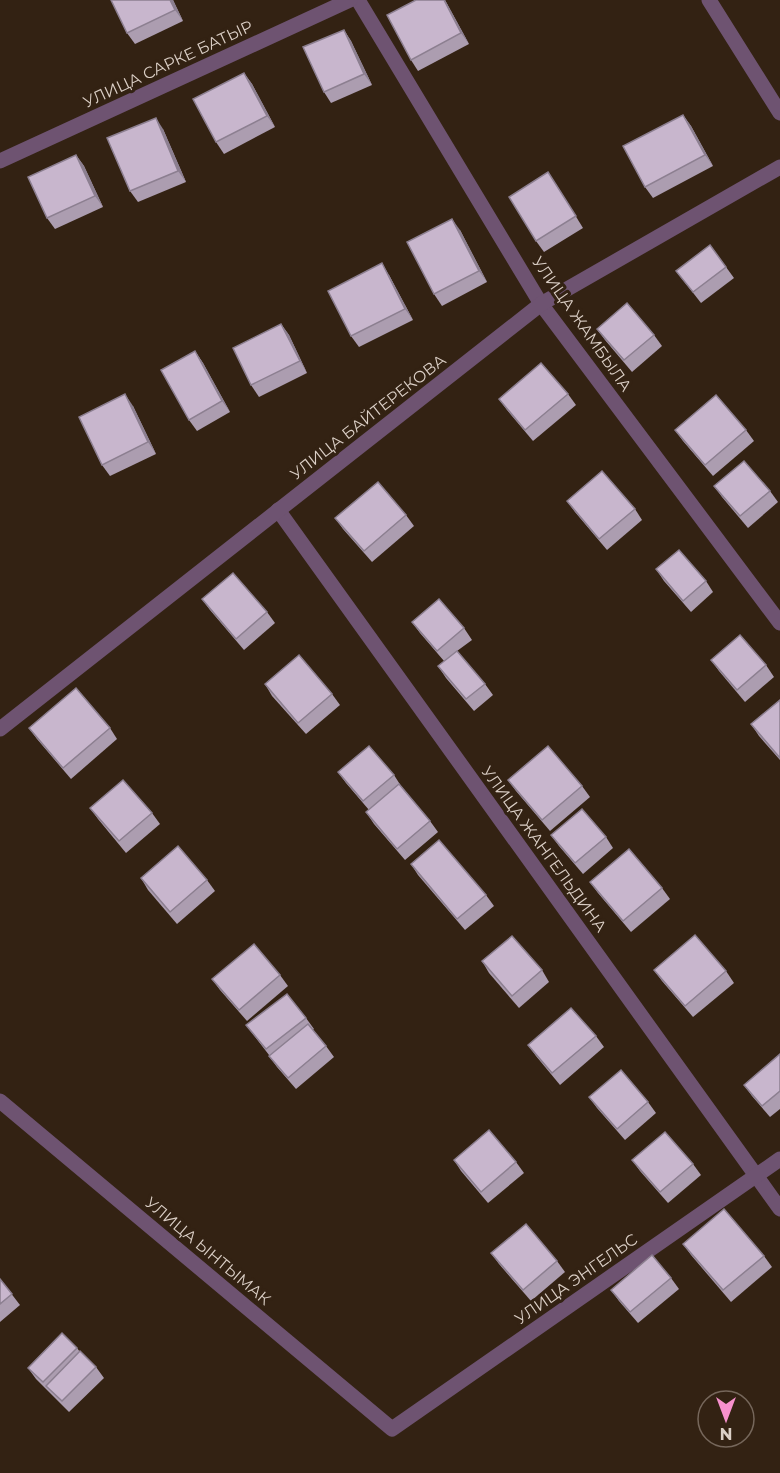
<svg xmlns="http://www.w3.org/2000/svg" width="780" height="1473" font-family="Montserrat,sans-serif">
  <rect width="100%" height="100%" fill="#332213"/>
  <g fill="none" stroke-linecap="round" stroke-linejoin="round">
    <!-- minor -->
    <g stroke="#6e5371" stroke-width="15">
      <polyline points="358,0 541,304 780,623"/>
      <polyline points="709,0 780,113"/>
      <polyline points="0,161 350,0"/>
      <polyline points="278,510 780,1209"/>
      <polyline points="0,729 541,304 780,167"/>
      <polyline points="0,1101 392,1429 780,1159"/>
    </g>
  </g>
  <!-- wall -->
  <g fill="#ac9db0">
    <polygon points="111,0 173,0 183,21 135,44 127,33"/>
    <polygon points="445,0 469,44 418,71 411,60"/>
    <polygon points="344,30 351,41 372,85 331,103 324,92"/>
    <polygon points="244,73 252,84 275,127 224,154 216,142"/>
    <polygon points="683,115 691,126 713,166 653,198 645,187"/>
    <polygon points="163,129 186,182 138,202 130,191"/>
    <polygon points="76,155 84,166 103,207 55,229 47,218"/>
    <polygon points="556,184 583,228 544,252 536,241"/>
    <polygon points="460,230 487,282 442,306 434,294"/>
    <polygon points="726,267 734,278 701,303 676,271"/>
    <polygon points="389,275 413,320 359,347 351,336"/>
    <polygon points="281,324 289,335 307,373 259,397 251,385"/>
    <polygon points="597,329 654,335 662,346 632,372 605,340"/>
    <polygon points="195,351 203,363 230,412 197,431 189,420"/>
    <polygon points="568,394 576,405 533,441 507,410 499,399"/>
    <polygon points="133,406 156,454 110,476 102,465"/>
    <polygon points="675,430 746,430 754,441 713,476 683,441"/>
    <polygon points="714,486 770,491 778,502 748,528 722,497"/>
    <polygon points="567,501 635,509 642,520 607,550 575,512"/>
    <polygon points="406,515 414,526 372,562 343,529 335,518"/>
    <polygon points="656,569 706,581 713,592 691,612 664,581"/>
    <polygon points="202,599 267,612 275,623 244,650 210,610"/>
    <polygon points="412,622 464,628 472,640 457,651 485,684 493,695 474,711 446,678 438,666 444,661 420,633"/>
    <polygon points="711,660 766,665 774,677 745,702 719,671"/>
    <polygon points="265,684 332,694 340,705 306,734 272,696"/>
    <polygon points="780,700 780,760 759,736 751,724"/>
    <polygon points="29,728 110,728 117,739 71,779 37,739"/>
    <polygon points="338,772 394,775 401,786 430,821 438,832 405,860 374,824 366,812 369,810 346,783"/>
    <polygon points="508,780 582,786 590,797 550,831 516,791"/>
    <polygon points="90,808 152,813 160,824 126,853 98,819"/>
    <polygon points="551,835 606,837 613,848 583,874 559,846"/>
    <polygon points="411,864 486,895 494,906 465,930 418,875"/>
    <polygon points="141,878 207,880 215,891 177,924 148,890"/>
    <polygon points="590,882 662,888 670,899 631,932 598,893"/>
    <polygon points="482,961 542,970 549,982 519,1008 489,973"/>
    <polygon points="654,970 726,971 734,983 693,1017 662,981"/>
    <polygon points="280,975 288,986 247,1021 220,990 212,979"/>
    <polygon points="306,1018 314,1029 312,1030 326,1046 334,1057 296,1089 277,1067 269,1056 269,1055 246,1025"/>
    <polygon points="596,1036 604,1047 560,1085 536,1056 528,1045"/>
    <polygon points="780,1054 780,1109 770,1117 752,1096 744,1085"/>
    <polygon points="589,1097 648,1102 656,1113 625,1140 597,1108"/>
    <polygon points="454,1160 516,1162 524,1173 488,1203 461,1171"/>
    <polygon points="632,1160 693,1164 701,1175 668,1203 640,1171"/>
    <polygon points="683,1244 764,1256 772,1267 731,1302 691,1255"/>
    <polygon points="491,1253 557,1261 565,1272 531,1301 499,1264"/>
    <polygon points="671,1278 679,1289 638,1323 619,1301 611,1290"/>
    <polygon points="0,1279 20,1305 0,1322"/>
    <polygon points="77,1348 80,1352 96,1367 104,1378 69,1412 36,1379 28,1368"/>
  </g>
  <!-- shaded-wall -->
  <g fill="#8c7f90">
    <polygon points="170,0 173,0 183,21 175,10"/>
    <polygon points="444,0 445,0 469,44 461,33"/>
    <polygon points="344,30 351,41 372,85 364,74"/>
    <polygon points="244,73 252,84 275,127 267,116"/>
    <polygon points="683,115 691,126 713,166 705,155"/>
    <polygon points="156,118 163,129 186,182 178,171"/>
    <polygon points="76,155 84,166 103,207 95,196"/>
    <polygon points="452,219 460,230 487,282 479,271"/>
    <polygon points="382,263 389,275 413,320 405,309"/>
    <polygon points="281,324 289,335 307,373 300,361"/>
    <polygon points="195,351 203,363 230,412 222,401"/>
    <polygon points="125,394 133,406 156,454 148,442"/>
  </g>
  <!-- building -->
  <g fill="#c8b6cd" stroke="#8c7f90" stroke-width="1.5">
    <polygon points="111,0 170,0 175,10 127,33"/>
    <polygon points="416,0 444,0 461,33 411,60 387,15"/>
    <polygon points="344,30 364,74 324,92 303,47"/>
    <polygon points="244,73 267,116 216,142 193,99"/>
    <polygon points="683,115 705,155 645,187 623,146"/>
    <polygon points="156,118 178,171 130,191 107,138"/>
    <polygon points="76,155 95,196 47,218 28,177"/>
    <polygon points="548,172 576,216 536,241 509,197"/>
    <polygon points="452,219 479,271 434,294 407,242"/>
    <polygon points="710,245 726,267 693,292 676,271"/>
    <polygon points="382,263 405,309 351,336 328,291"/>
    <polygon points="627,303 654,335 624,360 597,329"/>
    <polygon points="281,324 300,361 251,385 233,348"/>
    <polygon points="195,351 222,401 189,420 161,370"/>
    <polygon points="541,363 568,394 525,430 499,399"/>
    <polygon points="125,394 148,442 102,465 79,417"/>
    <polygon points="716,395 746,430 705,465 675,430"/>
    <polygon points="744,461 770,491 740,516 714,486"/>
    <polygon points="602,471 635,509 599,539 567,501"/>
    <polygon points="378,482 406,515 364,551 335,518"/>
    <polygon points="679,550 706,581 683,601 656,569"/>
    <polygon points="233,573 267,612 236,639 202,599"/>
    <polygon points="439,599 464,628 437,651 412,622"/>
    <polygon points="740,635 766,665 737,690 711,660"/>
    <polygon points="457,651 485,684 466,699 438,666"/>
    <polygon points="299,655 332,694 298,723 265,684"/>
    <polygon points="76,688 110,728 63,768 29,728"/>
    <polygon points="780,700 780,758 751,724"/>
    <polygon points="369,746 394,775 363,801 338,772"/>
    <polygon points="548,746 582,786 542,820 508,780"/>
    <polygon points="123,780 152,813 119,841 90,808"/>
    <polygon points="399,784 430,821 397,849 366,812"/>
    <polygon points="582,809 606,837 575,863 551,835"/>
    <polygon points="439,840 486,895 457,919 411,864"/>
    <polygon points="178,846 207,880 170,912 141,878"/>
    <polygon points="629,849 662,888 623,921 590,882"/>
    <polygon points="695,935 726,971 685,1006 654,970"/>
    <polygon points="512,936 542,970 512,996 482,961"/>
    <polygon points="254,944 280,975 239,1010 212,979"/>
    <polygon points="287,994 306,1018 266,1049 246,1025"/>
    <polygon points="571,1008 596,1036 552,1073 528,1045"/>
    <polygon points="308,1024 326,1046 288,1078 269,1056"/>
    <polygon points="780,1054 780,1091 762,1106 744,1085"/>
    <polygon points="621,1070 648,1102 617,1129 589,1097"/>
    <polygon points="489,1130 516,1162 481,1192 454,1160"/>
    <polygon points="665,1132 693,1164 660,1192 632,1160"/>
    <polygon points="724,1209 764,1256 723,1290 683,1244"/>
    <polygon points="526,1224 557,1261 523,1290 491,1253"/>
    <polygon points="652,1255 671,1278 630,1312 611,1290"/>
    <polygon points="0,1279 12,1294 0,1304"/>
    <polygon points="62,1333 77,1348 43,1382 28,1368"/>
    <polygon points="80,1351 96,1367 62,1401 46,1386"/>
  </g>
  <g text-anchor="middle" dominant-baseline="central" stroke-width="6" stroke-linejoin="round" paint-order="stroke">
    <!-- street labels -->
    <g font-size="16" fill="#dbcfc6" stroke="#332213">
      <text transform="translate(168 64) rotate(-25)">УЛИЦА САРКЕ БАТЫР</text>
      <text transform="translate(582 324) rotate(55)">УЛИЦА ЖАМБЫЛА</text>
      <text transform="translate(368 417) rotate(-38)">УЛИЦА БАЙТЕРЕКОВА</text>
      <text transform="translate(544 849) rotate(54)">УЛИЦА ЖАНГЕЛЬДИНА</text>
      <text transform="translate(208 1251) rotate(40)">УЛИЦА ЫНТЫМАК</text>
      <text transform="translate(576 1279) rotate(-35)">УЛИЦА ЭНГЕЛЬС</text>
    </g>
  </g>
  <!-- north arrow -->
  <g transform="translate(726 1419) rotate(180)"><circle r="28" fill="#332213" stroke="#76675b" stroke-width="1.5"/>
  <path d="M0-4.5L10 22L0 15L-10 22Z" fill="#f790cd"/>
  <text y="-9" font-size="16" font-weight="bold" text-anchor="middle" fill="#dbcfc6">N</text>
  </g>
</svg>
